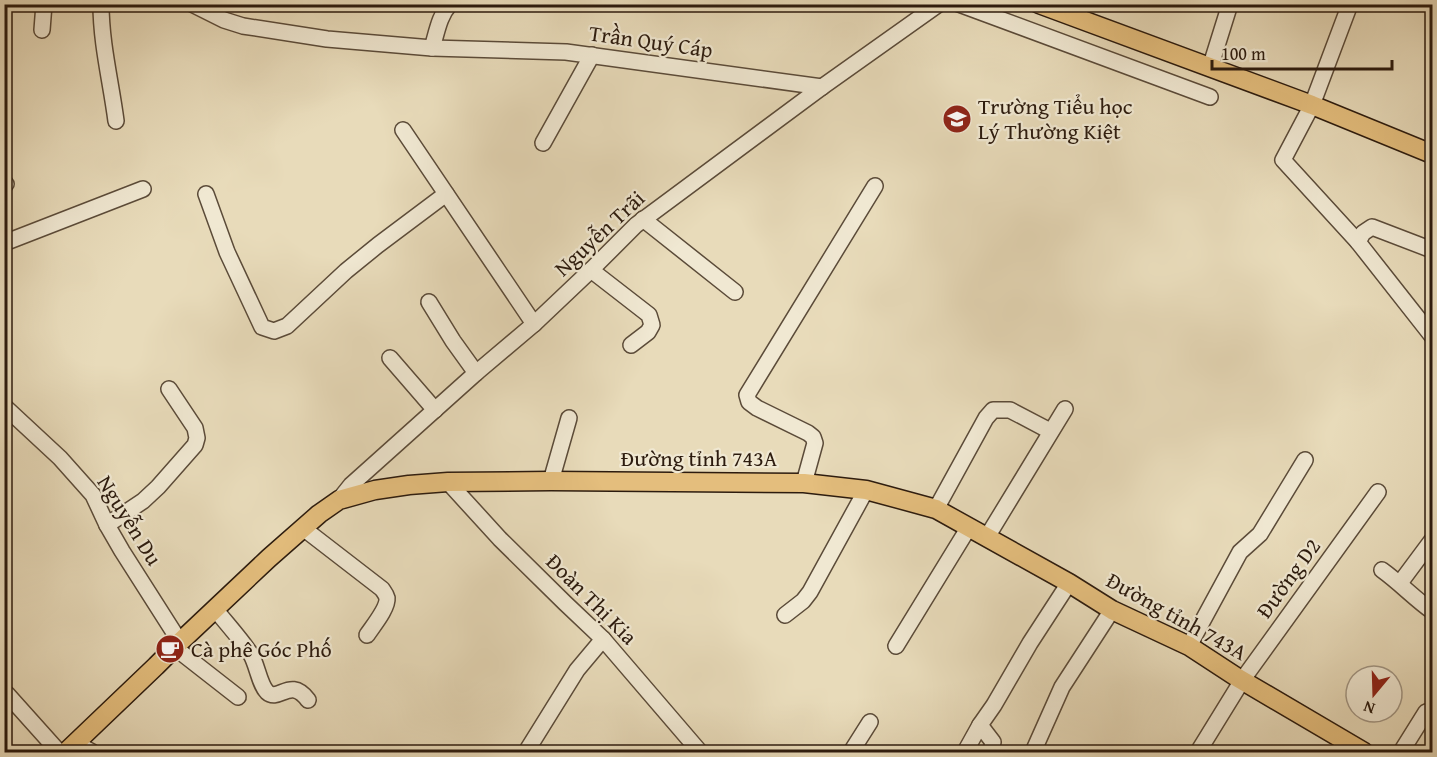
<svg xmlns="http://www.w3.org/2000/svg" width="1437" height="757" font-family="'Gentium Book Plus',serif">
  <rect width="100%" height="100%" fill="#e8dbba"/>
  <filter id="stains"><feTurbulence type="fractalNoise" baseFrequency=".00333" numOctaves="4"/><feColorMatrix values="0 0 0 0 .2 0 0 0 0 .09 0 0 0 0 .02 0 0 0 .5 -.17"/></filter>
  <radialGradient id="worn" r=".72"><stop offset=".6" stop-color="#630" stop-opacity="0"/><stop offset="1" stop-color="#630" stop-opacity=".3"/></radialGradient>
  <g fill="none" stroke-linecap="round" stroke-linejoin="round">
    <!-- minor casing -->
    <g stroke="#5b4b39" stroke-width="18">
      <g id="minor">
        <path d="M101,4C101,44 111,82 116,121"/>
        <polyline points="192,4 224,20 243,26 327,39 432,48 566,52 822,87"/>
        <polyline points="959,4 1210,97"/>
        <polyline points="1350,4 1312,105 1283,160 1358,242"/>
        <polyline points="42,30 44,4"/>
        <path d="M432,48C437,32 439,16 450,4"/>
        <polyline points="1210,68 1230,4"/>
        <polyline points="403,130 534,324"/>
        <polyline points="543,143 592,55"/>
        <polyline points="4,184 6,184"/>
        <polyline points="206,194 227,252 262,327 274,331 287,326 346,271 378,245 446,194"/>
        <polyline points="643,219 735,292"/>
        <polyline points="4,243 143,189"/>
        <polyline points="1432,250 1372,227 1363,233 1358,242 1432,336"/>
        <polyline points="591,270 649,315 652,325 648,332 631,345"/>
        <polyline points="429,302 453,341 476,373"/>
        <polyline points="390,358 435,410"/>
        <polyline points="4,406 60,458 93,495 107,525 122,551 180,642"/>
        <polyline points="551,481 569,418"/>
        <polyline points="448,482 500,539 565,603 603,639 700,752"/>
        <polyline points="804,483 815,443 813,437 808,433 757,408 749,402 747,395 875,186"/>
        <polyline points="339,500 351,485 476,373 534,324 591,270 636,225 822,87 939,4"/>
        <polyline points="936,509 986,418 993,410 1010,410 1050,431"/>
        <polyline points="107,525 143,501 158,487 195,445 197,438 195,428 169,389"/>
        <path d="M303,528L382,589C384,592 386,594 387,598C388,608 373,626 367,635"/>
        <polyline points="987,537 1065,409"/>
        <path d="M1382,570C1400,583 1415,599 1432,611"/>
        <polyline points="1400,583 1432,540"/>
        <path d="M215,609C227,624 240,638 250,653C257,663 259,684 267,692C279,703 290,676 308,700"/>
        <polyline points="785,615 803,601 810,592 866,490"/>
        <polyline points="896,646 969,527"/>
        <polyline points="1189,646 1240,552 1260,534 1305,460"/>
        <polyline points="174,647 238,697"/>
        <polyline points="7,694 59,752"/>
        <polyline points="75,743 92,752"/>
        <polyline points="526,752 577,670 603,639"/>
        <polyline points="851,752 870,722"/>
        <polyline points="965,752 980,725"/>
        <polyline points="991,752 993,742 980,725 994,705 1030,643 1069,583"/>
        <polyline points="1033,752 1062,687 1112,610"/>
        <polyline points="1198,752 1243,679 1378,492"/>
        <polyline points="1401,752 1426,712"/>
      </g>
    </g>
    <!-- major casing -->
    <g stroke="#2c1b0e" stroke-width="21">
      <g id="major">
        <polyline points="1039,4 1312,105 1432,154"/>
        <polyline points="66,752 156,666 180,642 269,558 319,514 339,500 375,490 409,485 448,482 551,481 804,483 866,490 936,509 1069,583 1112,610 1189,646 1238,678 1364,752"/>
      </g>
    </g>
    <!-- minor -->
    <use href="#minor" stroke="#f0e8d2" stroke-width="15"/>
    <!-- major -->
    <use href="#major" stroke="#e4be7d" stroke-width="18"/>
  </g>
  <!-- icons -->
  <defs>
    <g id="school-disc" transform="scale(1.5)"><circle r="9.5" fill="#8f2418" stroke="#f0e8d2"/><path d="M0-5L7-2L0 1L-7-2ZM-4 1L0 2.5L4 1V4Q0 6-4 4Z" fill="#fff"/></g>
    <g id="cafe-disc" transform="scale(1.5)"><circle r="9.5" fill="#8f2418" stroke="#f0e8d2"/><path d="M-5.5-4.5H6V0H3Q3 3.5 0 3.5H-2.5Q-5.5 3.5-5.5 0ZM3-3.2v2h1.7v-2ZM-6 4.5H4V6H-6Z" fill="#fff"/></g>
  </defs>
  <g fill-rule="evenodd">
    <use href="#school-disc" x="957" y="119"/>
    <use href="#cafe-disc" x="170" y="649"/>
  </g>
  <g text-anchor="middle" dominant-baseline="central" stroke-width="4.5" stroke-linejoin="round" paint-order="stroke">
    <!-- street labels -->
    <g font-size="22" fill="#2c1b0e" stroke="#f0e8d2">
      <text transform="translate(651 41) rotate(8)">Trần Quý Cáp</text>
      <text transform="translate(599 233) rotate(-43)">Nguyễn Trãi</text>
      <text x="699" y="458">Đường tỉnh 743A</text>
      <text transform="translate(130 520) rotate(58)">Nguyễn Du</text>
      <text transform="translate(1288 578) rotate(-54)">Đường D2</text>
      <text transform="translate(592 599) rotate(45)">Đoàn Thị Kia</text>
      <text transform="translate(1177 616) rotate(29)">Đường tỉnh 743A</text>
    </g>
    <!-- poi labels -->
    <g font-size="22" fill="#2c1b0e" stroke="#f0e8d2" text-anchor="start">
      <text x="978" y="106">Trường Tiểu học<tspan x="978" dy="25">Lý Thường Kiệt</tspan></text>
      <text x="191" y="649">Cà phê Góc Phố</text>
    </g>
  </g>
  <!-- margin -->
  <rect width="1437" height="757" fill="none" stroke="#e8dbba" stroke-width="24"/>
  <rect x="6" y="6" width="1425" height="745" fill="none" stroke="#2c1b0e" stroke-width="3"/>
  <rect x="12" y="12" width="1413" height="733" fill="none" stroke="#2c1b0e" stroke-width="1.5"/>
  <!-- north arrow -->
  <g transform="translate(1374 694) rotate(199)"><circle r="28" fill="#f0e8d2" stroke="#a29684" stroke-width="1.5"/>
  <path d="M0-4.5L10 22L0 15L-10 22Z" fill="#8f2418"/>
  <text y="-9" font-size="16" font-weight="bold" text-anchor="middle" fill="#2c1b0e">N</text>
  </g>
  <!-- scale -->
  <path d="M1212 60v9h180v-9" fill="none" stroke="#2c1b0e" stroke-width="3"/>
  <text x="1221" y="60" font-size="18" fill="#2c1b0e" stroke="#f0e8d2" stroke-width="4.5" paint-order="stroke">100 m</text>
  <rect width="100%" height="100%" filter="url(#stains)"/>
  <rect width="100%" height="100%" fill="url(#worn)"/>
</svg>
